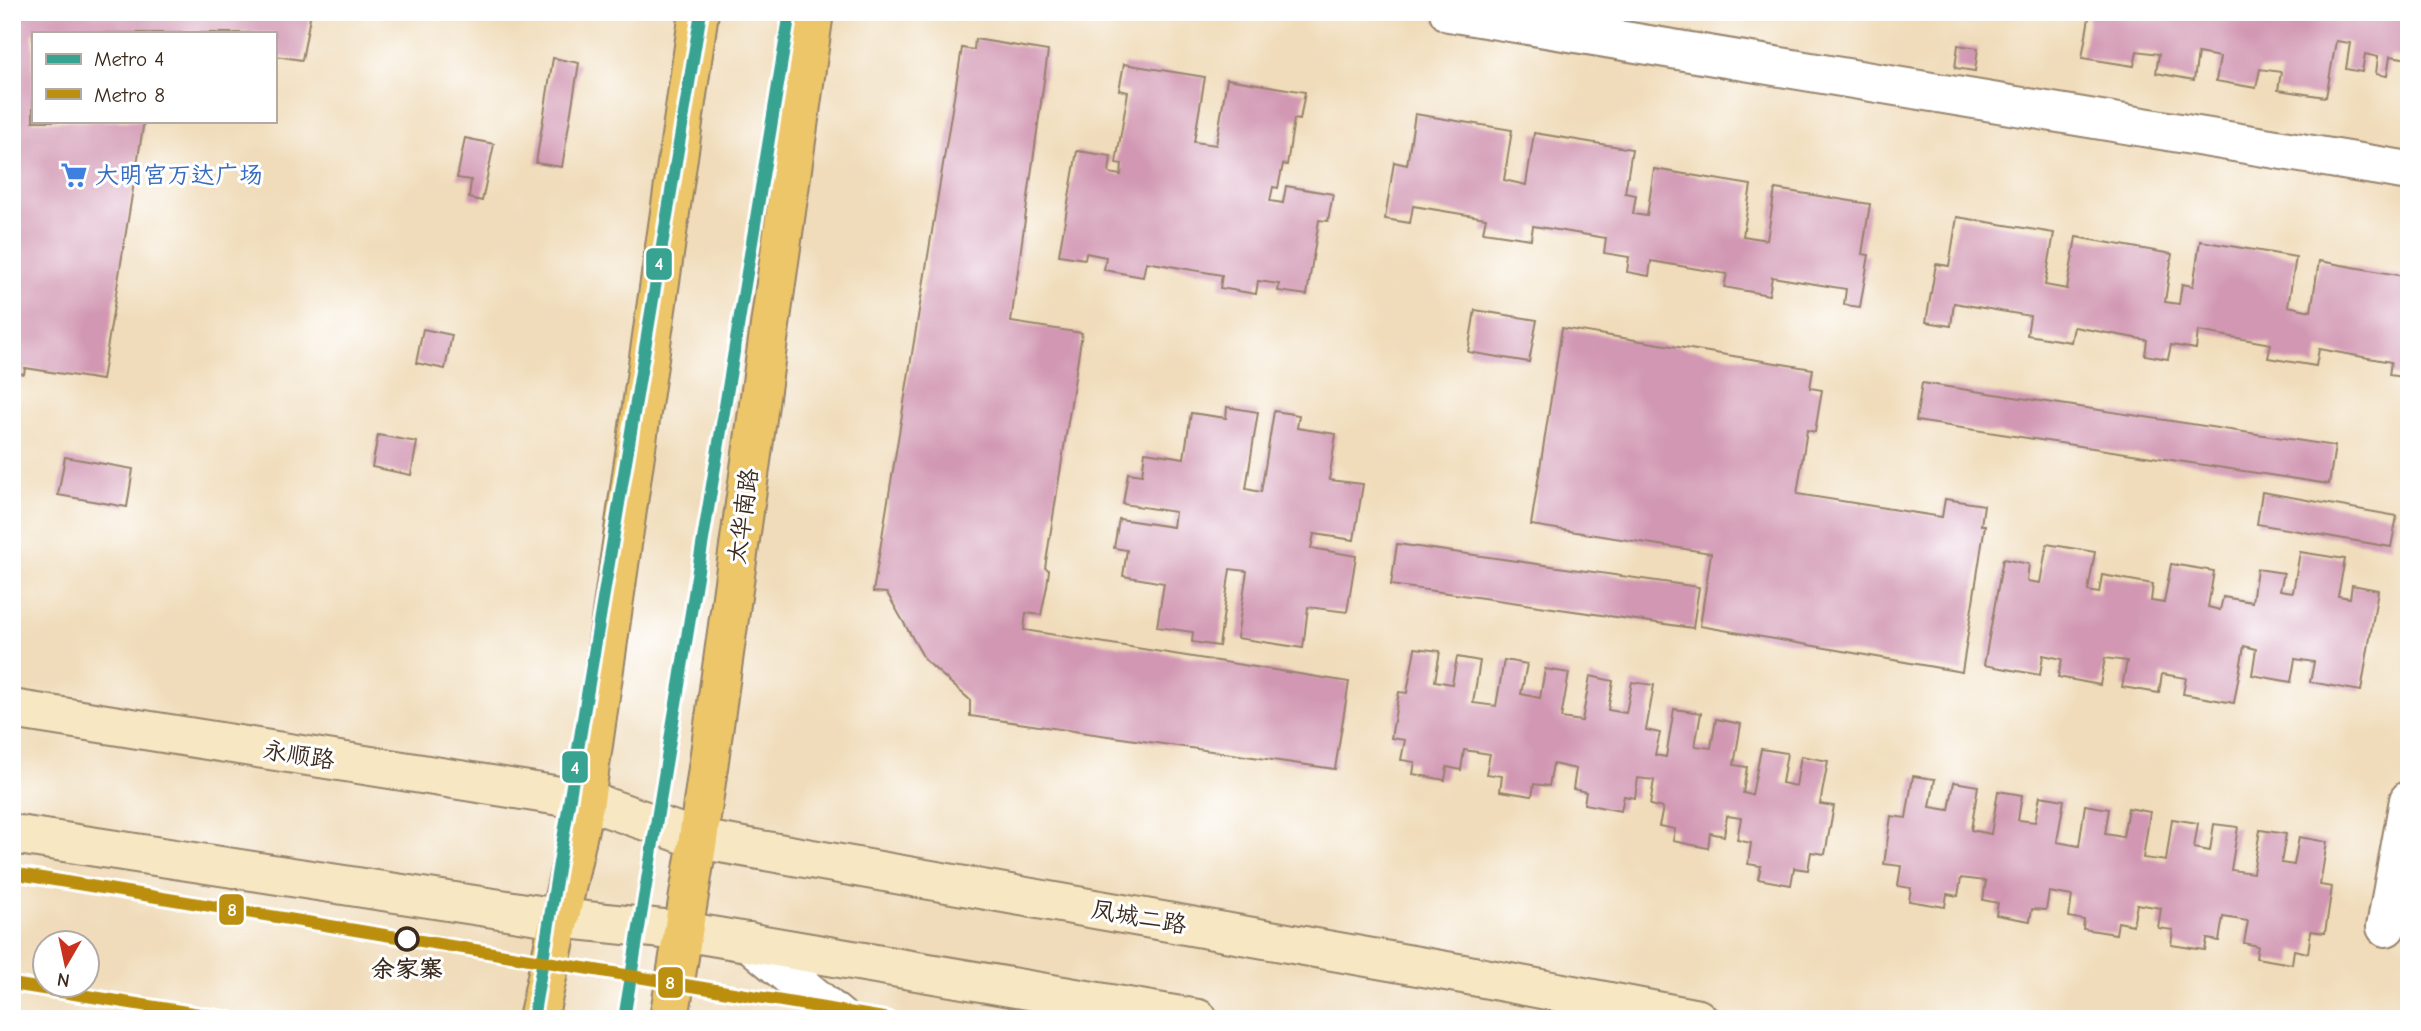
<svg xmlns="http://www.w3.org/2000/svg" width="2421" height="1031" font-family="'Comic Neue','LXGW WenKai TC',sans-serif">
  <rect width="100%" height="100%" fill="#fff"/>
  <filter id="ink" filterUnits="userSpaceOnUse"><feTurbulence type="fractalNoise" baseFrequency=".0143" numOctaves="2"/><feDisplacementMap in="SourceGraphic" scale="14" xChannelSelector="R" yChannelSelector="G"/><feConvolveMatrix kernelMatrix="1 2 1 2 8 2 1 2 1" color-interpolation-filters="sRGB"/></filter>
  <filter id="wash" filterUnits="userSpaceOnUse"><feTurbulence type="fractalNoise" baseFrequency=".00686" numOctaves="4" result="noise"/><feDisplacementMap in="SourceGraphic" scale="28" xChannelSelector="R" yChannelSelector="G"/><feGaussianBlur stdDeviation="1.57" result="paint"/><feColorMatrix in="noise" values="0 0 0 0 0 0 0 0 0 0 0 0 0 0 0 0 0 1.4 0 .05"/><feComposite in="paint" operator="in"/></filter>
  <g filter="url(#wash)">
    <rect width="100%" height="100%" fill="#f0dcba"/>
    <g id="blocks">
      <!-- building -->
      <g fill="#d298b3">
        <polygon points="12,12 311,12 302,60 275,56 275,33 33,33 33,121 144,121 102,380 25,368 24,374 12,372"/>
        <polygon points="2090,12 2409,12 2409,59 2390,56 2387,76 2376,74 2378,57 2365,54 2362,72 2346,69 2350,43 2336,41 2326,97 2278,90 2281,72 2260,69 2256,88 2216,81 2220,57 2198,53 2194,80 2156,73 2159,54 2137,51 2134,66 2082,58"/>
        <polygon points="975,39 1048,51 1011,322 1082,333 1045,568 1049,570 1047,586 1041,615 1026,613 1024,630 1349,682 1335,769 970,716 970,700 925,660 887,593 873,592 962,48 974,50"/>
        <polygon points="1958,45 1978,48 1975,71 1955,68"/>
        <polygon points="553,58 579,63 562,167 536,163"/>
        <polygon points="1124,64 1205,77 1194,142 1216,145 1227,79 1305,92 1300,120 1294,119 1287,165 1283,164 1278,188 1273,187 1270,201 1283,203 1286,186 1333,194 1328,221 1319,220 1307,295 1278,291 1279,284 1258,281 1256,294 1220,288 1222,275 1146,262 1143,277 1104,270 1106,257 1086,253 1085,259 1059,255 1077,151 1111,156 1109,173 1121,175 1122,164 1116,163 1128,92 1119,90"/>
        <polygon points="1415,114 1512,130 1504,180 1526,185 1534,133 1632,149 1625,193 1636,195 1633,214 1647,216 1654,169 1751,185 1743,236 1767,240 1775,189 1870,204 1862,254 1869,255 1860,307 1844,305 1846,289 1772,277 1769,295 1724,287 1727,274 1651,261 1649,276 1627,272 1629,257 1604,253 1606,238 1533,226 1531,239 1483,232 1486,218 1413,206 1410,223 1385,219 1394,162 1407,165"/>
        <polygon points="465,138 494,144 482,201 469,198 471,180 457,178"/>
        <polygon points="1957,217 2054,233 2045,285 2067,289 2076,237 2172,254 2165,302 2179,304 2182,284 2193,286 2200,241 2296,257 2288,306 2311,311 2319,261 2409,277 2409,378 2389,375 2391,362 2319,349 2316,366 2268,358 2271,344 2198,331 2196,349 2171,345 2168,359 2145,355 2147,340 2074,327 2071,342 2027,335 2030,316 1954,303 1951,326 1926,322 1936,264 1949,266"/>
        <polygon points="1475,310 1537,320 1529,362 1468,352"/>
        <polygon points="1562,328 1813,369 1810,388 1822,390 1815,432 1807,430 1797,494 1942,517 1945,499 1984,505 1981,525 1985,525 1962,672 1700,626 1711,553 1531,525"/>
        <polygon points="423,329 452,335 445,369 416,363"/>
        <polygon points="1922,383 2335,446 2329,484 1916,421"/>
        <polygon points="1227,407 1258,412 1246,489 1261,492 1274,411 1299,415 1297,428 1336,434 1329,480 1363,484 1354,540 1314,534 1311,548 1356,556 1347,612 1308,607 1303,648 1237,638 1247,571 1230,569 1219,646 1192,642 1193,632 1157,627 1164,583 1123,576 1127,550 1114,548 1119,519 1173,527 1175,512 1123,504 1128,473 1142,475 1145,452 1184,458 1191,413 1226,418"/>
        <polygon points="378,435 417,442 411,475 372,467"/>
        <polygon points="65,457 133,469 127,507 58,495"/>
        <polygon points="2262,492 2397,516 2391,547 2257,524"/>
        <polygon points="1397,544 1699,587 1693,628 1391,585"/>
        <polygon points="2047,544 2095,552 2088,591 2099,593 2102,575 2153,584 2151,601 2164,603 2171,564 2214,571 2208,607 2220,610 2223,597 2252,602 2257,569 2284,573 2280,590 2293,592 2300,552 2345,559 2338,596 2350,598 2352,585 2378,590 2361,691 2310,682 2314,662 2295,659 2291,682 2252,675 2256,649 2244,646 2234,703 2183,694 2186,678 2162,674 2159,693 2122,687 2127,661 2105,658 2100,685 2058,677 2062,659 2043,655 2040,675 1984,665 2003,559 2029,564 2027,581 2040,583"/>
        <polygon points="1415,648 1440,651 1435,681 1452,684 1457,657 1480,661 1473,703 1496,706 1504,660 1527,664 1521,694 1540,698 1545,669 1569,673 1561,718 1582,721 1590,676 1613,681 1608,710 1626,713 1632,682 1654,685 1646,730 1660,733 1655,755 1666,757 1674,709 1701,713 1695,746 1711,748 1716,719 1741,724 1734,765 1747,767 1743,793 1752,795 1761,749 1787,753 1782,783 1796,786 1801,756 1828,761 1820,804 1834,806 1825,854 1811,852 1808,870 1794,868 1791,885 1758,879 1761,866 1748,864 1751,843 1737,840 1741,818 1727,816 1724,836 1710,833 1708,848 1673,841 1675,829 1659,826 1663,808 1650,805 1654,780 1638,778 1635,798 1624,796 1621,811 1584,804 1586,792 1573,789 1576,769 1553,764 1549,786 1534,784 1532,796 1500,791 1502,776 1486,774 1490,754 1464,750 1461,770 1447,767 1445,780 1413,774 1415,762 1401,760 1405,740 1391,738 1399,692 1407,693"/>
        <polygon points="1913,776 1935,779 1930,807 1949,810 1954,782 1978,786 1971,830 1991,834 1998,791 2022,795 2018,820 2035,822 2040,796 2064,800 2057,842 2079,846 2085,805 2109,809 2105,834 2123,837 2128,808 2150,812 2143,858 2166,861 2172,819 2198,823 2194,848 2210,851 2214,824 2238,827 2231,870 2253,873 2260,830 2286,834 2281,863 2294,865 2299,837 2327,842 2320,885 2332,887 2325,933 2311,931 2308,953 2294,950 2292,964 2256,958 2258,946 2244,943 2248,921 2223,917 2219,941 2207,939 2205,950 2171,945 2173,930 2158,928 2161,908 2137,904 2133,925 2118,922 2116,934 2083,929 2084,920 2069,917 2072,896 2049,892 2046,910 2032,909 2030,921 1996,915 1998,903 1983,900 1986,881 1961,878 1958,896 1947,894 1945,907 1909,901 1911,888 1898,886 1901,866 1884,864 1891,816 1906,818"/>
      </g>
    </g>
  </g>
  <g filter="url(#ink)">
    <use href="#blocks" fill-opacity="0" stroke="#96836c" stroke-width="2"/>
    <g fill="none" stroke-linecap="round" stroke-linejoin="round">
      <!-- street casing -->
      <g stroke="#96836c" stroke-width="42">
        <g id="street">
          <polyline points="1449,12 2409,171"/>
          <polyline points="2386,927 2409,800"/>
          <polyline points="749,942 841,1019"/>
        </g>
      </g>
      <!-- secondary casing -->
      <g stroke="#96836c" stroke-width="42">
        <g id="secondary">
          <polyline points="12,709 585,800 698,839 1463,974 1698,1019"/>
          <polyline points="12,834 558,918 682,931 1198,1019"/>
        </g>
      </g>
      <!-- primary casing -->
      <g stroke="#96836c" stroke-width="42">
        <g id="primary">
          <polyline points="538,1019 585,800 699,12"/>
          <polyline points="669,1019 698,839 814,12"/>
        </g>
      </g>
      <!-- street -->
      <use href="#street" stroke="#fff" stroke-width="38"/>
      <!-- secondary -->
      <use href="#secondary" stroke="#f7e8c3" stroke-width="38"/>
      <!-- primary -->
      <use href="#primary" stroke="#ecc669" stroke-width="38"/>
      <!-- metro-1 casing -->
      <g stroke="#fff" stroke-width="18">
        <g id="metro-1">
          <polyline points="533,1019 701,12"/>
          <polyline points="624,1019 790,12"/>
        </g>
      </g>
      <!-- metro-2 casing -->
      <g stroke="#fff" stroke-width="18">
        <g id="metro-2">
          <polyline points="12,873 890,1019"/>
          <polyline points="12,984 230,1019"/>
        </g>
      </g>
      <!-- metro-1 -->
      <use href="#metro-1" stroke="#39a391" stroke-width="12"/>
      <!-- metro-2 -->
      <use href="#metro-2" stroke="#bb8f10" stroke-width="12"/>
    </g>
  </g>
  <!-- icons -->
  <defs>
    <g id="supermarket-bare" transform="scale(2.1)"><path d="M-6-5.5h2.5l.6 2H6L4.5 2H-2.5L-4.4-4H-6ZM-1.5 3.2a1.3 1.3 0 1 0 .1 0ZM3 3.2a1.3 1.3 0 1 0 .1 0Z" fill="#3f7fe0" stroke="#fff" stroke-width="2.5" paint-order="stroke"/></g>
  </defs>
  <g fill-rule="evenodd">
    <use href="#supermarket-bare" x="74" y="175"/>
  </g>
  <!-- markers -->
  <circle fill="#fff" stroke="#3b2a1e" stroke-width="3.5" cx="407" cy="939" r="11"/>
  <g text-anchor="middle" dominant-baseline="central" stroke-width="6" stroke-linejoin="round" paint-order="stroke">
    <!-- shop labels -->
    <g font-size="24" fill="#366cbe" stroke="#fff" text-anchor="start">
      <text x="95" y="175">大明宫万达广场</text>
    </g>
    <!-- street labels -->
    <g font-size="24" fill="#3b2a1e" stroke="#fff">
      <text transform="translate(743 516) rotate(-82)">太华南路</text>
      <text transform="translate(299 755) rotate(9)">永顺路</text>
      <text transform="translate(1139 917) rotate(10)">凤城二路</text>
    </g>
    <!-- stop labels -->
    <g font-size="24" font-weight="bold" fill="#3b2a1e" stroke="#fff">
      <text x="407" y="969">余家寨</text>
    </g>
  </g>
  <g stroke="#fff" stroke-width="2.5">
    <rect x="645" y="247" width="28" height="34" rx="7" fill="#39a391"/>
    <rect x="561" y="750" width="28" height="34" rx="7" fill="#39a391"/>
    <rect x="218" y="893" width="27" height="33" rx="7" fill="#bb8f10"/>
    <rect x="657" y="966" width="27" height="33" rx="7" fill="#bb8f10"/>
  </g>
  <g font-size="19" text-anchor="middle" font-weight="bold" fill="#fff">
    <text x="659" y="270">4</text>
    <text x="575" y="774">4</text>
    <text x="232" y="916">8</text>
    <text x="670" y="989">8</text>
  </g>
  <!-- margin -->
  <rect width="2421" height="1031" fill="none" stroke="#fff" stroke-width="42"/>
  <!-- legend -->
  <rect x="32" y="32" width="245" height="91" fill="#ffffff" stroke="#b1aaa5" stroke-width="2"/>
  <rect x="46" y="54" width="35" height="10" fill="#39a391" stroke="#b1aaa5" stroke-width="2"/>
  <text x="94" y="66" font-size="21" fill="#3b2a1e">Metro 4</text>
  <rect x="46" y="89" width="35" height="10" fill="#bb8f10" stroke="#b1aaa5" stroke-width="2"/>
  <text x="94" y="102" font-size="21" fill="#3b2a1e">Metro 8</text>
  <!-- north arrow -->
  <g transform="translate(66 964) rotate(189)"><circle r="33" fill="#ffffff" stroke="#b1aaa5" stroke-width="2"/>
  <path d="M0-5L12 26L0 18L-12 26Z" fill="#c8321e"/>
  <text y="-10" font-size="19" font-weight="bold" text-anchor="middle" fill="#3b2a1e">N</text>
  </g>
</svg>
